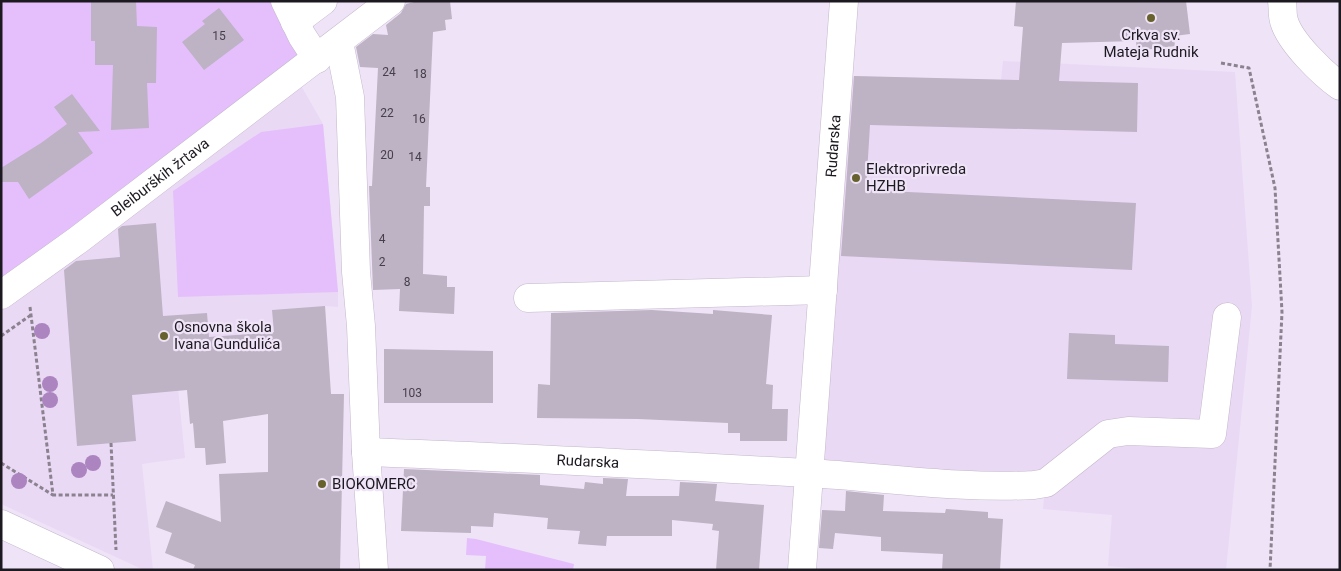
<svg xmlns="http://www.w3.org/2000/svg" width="1341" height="571" font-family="Roboto,sans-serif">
  <rect width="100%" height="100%" fill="#efe3f7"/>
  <!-- built -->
  <g fill="#ead9f4">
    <polygon points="1003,61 1235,72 1252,306 1226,570 1151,570 1108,566 1112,515 1043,509 1046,476 810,467 849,76 1001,80"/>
    <polygon points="295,75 323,124 338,292 338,307 325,306 329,364 177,378 185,458 142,464 153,570 144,570 1,504 1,295"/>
  </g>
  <!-- green -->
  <g fill="#e5bffc">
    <polygon points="1,1 279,1 317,59 1,293"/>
    <polygon points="323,124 338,292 178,297 173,191 261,132"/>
    <polygon points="467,538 476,539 574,564 573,570 485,570 486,556 466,555"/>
  </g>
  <!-- building -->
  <g fill="#beb2c5">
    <polygon points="91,1 136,1 137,26 157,27 156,83 147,83 149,128 111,130 113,65 95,65 95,41 91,41"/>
    <polygon points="418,1 450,1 452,19 445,20 446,30 433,32 426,187 430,187 430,206 424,206 423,274 447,276 447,287 455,287 454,314 399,311 400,289 373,290 369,186 372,186 378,68 360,67 356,47 373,34 388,35 386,25 401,13 406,4"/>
    <polygon points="1016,1 1186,1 1190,34 1174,36 1175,46 1137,51 1136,41 1062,43 1059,81 1138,83 1137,132 870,125 866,190 1136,203 1132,270 841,256 854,76 1019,80 1023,27 1014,26"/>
    <polygon points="219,8 244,40 204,70 182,42 205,24 202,21"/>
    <polygon points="72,94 100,131 78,132 93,153 29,199 18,182 1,182 1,168 41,143 67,124 54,107"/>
    <polygon points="156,223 163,316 207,313 209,337 274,332 272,310 325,306 331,394 344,394 340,570 193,570 195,565 165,553 172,533 156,527 166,501 221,522 219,474 268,472 268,414 223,421 226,463 206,465 205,448 195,448 193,423 190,424 187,390 132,395 136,441 77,446 64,270 76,261 120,257 118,229 122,226"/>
    <polygon points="652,310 713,314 713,310 772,315 766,384 773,385 772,409 788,409 787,441 740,441 740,433 728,433 728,423 638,419 537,418 538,384 550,385 551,313"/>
    <polygon points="1069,333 1115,335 1115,344 1169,346 1168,382 1067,379"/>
    <polygon points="384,349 493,351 493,403 384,403"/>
    <polygon points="404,469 540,475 540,485 584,489 585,482 603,484 603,478 628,479 626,496 679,496 680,482 717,484 715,501 764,505 759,570 716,570 719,531 712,530 713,524 672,520 672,536 607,536 606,546 578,544 580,531 547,529 548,518 494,513 493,527 471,526 471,533 401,531"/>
    <polygon points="846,491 884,495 883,511 945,513 946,509 988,512 988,518 1003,519 1000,570 942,570 943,554 881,551 881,537 835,533 833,549 819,548 822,510 845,511"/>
  </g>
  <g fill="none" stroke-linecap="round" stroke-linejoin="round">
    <!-- minor casing -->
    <g stroke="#c3b7cb" stroke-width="29">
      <g id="minor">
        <polyline points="285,1 302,36 317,59"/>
        <path d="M1282,1C1283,7 1282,15 1284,21C1290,42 1322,73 1340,86"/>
        <polyline points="295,22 323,1"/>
        <polyline points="339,42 350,97 356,272 361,326 366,452 374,570"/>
        <path id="s1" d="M1,295L78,240L391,1"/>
        <polyline points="528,298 823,290"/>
        <path id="s2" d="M366,452C513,457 660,465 807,473C882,477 958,489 1034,485L1046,483L1108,434L1128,431L1212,434L1227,317"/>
        <polyline points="1,524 100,570"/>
        <path id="s3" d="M802,570L844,1"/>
      </g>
    </g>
    <!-- path -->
    <g stroke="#8b8290" stroke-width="3" stroke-dasharray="4 2.5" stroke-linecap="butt">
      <polyline points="1221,63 1249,68 1275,188 1282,312 1270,570"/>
      <polyline points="30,307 53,495 113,495"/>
      <polyline points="1,336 31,315"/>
      <polyline points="111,443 116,550"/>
      <polyline points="1,463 53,495"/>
    </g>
    <!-- minor -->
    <use href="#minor" stroke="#fff" stroke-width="28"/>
  </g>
  <!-- trees -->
  <g fill="#ab84c0">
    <circle cx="42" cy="331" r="8"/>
    <circle cx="50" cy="384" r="8"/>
    <circle cx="50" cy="400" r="8"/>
    <circle cx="93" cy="463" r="8"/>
    <circle cx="79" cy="470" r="8"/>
    <circle cx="19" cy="481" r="8"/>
  </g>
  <!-- markers -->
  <g fill="#67612d" stroke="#efe3f7" stroke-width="2">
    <circle cx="1151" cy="18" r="5"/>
    <circle cx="856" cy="178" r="5"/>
    <circle cx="164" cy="336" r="5"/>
    <circle cx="322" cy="484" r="5"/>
  </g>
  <g text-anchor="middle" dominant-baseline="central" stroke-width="4.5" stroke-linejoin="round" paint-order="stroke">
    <!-- number labels -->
    <g font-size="12" fill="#453f49">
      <text x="219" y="36">15</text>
      <text x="389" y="72">24</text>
      <text x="420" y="74">18</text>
      <text x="387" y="113">22</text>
      <text x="419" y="119">16</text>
      <text x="387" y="155">20</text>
      <text x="415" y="157">14</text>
      <text x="382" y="239">4</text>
      <text x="382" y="262">2</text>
      <text x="407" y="282">8</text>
      <text x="412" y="393">103</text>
    </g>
    <!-- poi labels -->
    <g font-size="15" fill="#1d1920" stroke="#efe3f7" text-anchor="start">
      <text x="1151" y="35" text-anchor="middle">Crkva sv.<tspan x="1151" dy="17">Mateja Rudnik</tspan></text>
      <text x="866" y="169">Elektroprivreda<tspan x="866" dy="17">HZHB</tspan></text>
      <text x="174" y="327">Osnovna škola<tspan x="174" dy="17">Ivana Gundulića</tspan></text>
      <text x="332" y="484">BIOKOMERC</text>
    </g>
    <!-- street labels -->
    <g font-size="15" fill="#1d1920" stroke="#efe3f7">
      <text stroke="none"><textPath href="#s3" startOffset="425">Rudarska</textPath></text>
      <text stroke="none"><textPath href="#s1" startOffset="198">Bleiburških žrtava</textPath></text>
      <text stroke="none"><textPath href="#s2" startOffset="222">Rudarska</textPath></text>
    </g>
  </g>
  <!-- border -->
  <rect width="1341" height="571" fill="none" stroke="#1d1920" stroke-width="5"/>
</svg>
